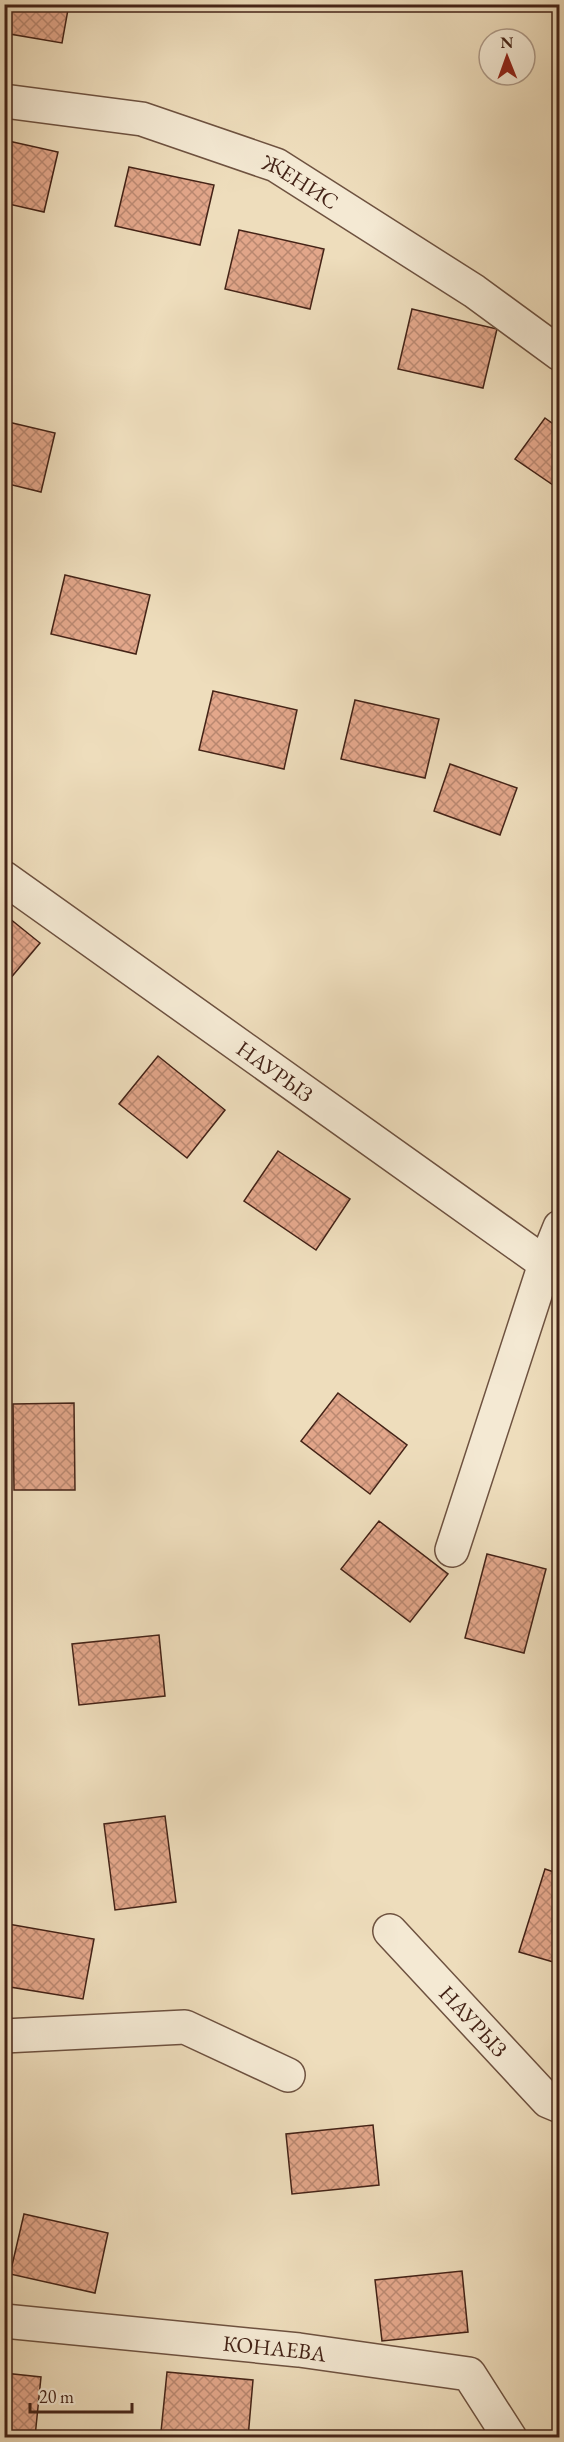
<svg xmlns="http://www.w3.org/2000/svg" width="564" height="2442" font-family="'EB Garamond',serif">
  <defs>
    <pattern id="building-cross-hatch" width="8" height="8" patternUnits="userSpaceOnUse" patternTransform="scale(1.5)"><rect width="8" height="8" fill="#e3a78b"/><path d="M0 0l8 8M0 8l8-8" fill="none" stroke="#ba8871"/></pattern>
  </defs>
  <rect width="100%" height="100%" fill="#eeddbc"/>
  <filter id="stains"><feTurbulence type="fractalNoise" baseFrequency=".00333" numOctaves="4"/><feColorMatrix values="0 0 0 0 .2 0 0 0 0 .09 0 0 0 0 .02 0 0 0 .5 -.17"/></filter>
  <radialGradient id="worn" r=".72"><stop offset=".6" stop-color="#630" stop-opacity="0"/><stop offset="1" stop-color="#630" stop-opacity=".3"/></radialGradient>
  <!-- building -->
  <g fill="url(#building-cross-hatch)" stroke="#442317" stroke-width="1.5">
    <polygon points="4,4 69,4 62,43 4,33"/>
    <polygon points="544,4 560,4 560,19"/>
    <polygon points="4,140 58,152 44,212 4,203"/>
    <polygon points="129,167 214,185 200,245 115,226"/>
    <polygon points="239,230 324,249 310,309 225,289"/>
    <polygon points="412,309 497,329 483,388 398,369"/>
    <polygon points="545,418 560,429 560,483 556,487 515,459"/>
    <polygon points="4,421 55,433 41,492 4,483"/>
    <polygon points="65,575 150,595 136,654 51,634"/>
    <polygon points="213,691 297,710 284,769 199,750"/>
    <polygon points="355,700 439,719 425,778 341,759"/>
    <polygon points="450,764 517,788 500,835 434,811"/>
    <polygon points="4,914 40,943 4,986"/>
    <polygon points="158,1056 225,1110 187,1158 119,1104"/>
    <polygon points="278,1151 350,1199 316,1250 244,1201"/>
    <polygon points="338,1393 407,1445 370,1494 301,1441"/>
    <polygon points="74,1403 75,1490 14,1490 13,1404"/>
    <polygon points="379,1521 448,1574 410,1622 341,1569"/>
    <polygon points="487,1554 546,1569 524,1653 465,1638"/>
    <polygon points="159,1635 165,1696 79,1705 72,1644"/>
    <polygon points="165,1816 176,1902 115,1910 104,1824"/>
    <polygon points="545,1869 560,1874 560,1964 519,1952"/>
    <polygon points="8,1924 94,1939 83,1999 4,1986 4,1945"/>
    <polygon points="373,2125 379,2185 292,2194 286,2134"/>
    <polygon points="24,2214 108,2233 95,2293 10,2274"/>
    <polygon points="462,2271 468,2332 382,2341 375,2280"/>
    <polygon points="167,2372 253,2380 248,2438 216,2438 161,2432"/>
    <polygon points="4,2373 41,2377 35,2437 4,2434"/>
  </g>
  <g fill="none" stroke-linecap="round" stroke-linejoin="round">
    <!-- street casing -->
    <g stroke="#6e5240" stroke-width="36">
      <g id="street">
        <path id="s1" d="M4,101L142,119L276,165L474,291L560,354"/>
        <path id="s2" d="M4,878L560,1274"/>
        <polyline points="452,1550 545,1264 560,1227"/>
        <path id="s3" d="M390,1931L548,2101L560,2106"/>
        <polyline points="4,2036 185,2027 288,2075"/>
        <path id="s4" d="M4,2321L299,2350L469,2374L510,2438"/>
      </g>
    </g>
    <!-- street -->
    <use href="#street" stroke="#f4e9d3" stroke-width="33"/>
  </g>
  <g text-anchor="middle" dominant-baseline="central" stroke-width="6" stroke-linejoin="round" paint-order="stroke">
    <!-- street labels -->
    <g font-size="22" fill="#442317" stroke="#f4e9d3">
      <text stroke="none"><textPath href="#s1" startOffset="310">ЖЕНИС</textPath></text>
      <text stroke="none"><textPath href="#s2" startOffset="333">НАУРЫЗ</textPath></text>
      <text stroke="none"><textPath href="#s3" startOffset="123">НАУРЫЗ</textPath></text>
      <text stroke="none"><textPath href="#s4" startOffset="272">КОНАЕВА</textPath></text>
    </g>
  </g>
  <!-- margin -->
  <rect width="564" height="2442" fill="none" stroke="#eeddbc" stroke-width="24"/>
  <rect x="6" y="6" width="552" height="2430" fill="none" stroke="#442317" stroke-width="3"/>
  <rect x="12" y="12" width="540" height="2418" fill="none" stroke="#442317" stroke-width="1.5"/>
  <!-- north arrow -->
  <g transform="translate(507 57) rotate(359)"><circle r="28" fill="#f4e9d3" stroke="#ae9a88" stroke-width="1.5"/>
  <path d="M0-4.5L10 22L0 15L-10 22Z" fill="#8f2418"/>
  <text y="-9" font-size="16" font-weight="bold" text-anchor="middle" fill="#442317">N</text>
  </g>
  <!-- scale -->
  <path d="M30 2403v9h102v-9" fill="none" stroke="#442317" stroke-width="3"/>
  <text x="39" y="2403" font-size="18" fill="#442317" stroke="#f4e9d3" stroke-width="4.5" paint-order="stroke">20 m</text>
  <rect width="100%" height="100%" filter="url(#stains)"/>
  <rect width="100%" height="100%" fill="url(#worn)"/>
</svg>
